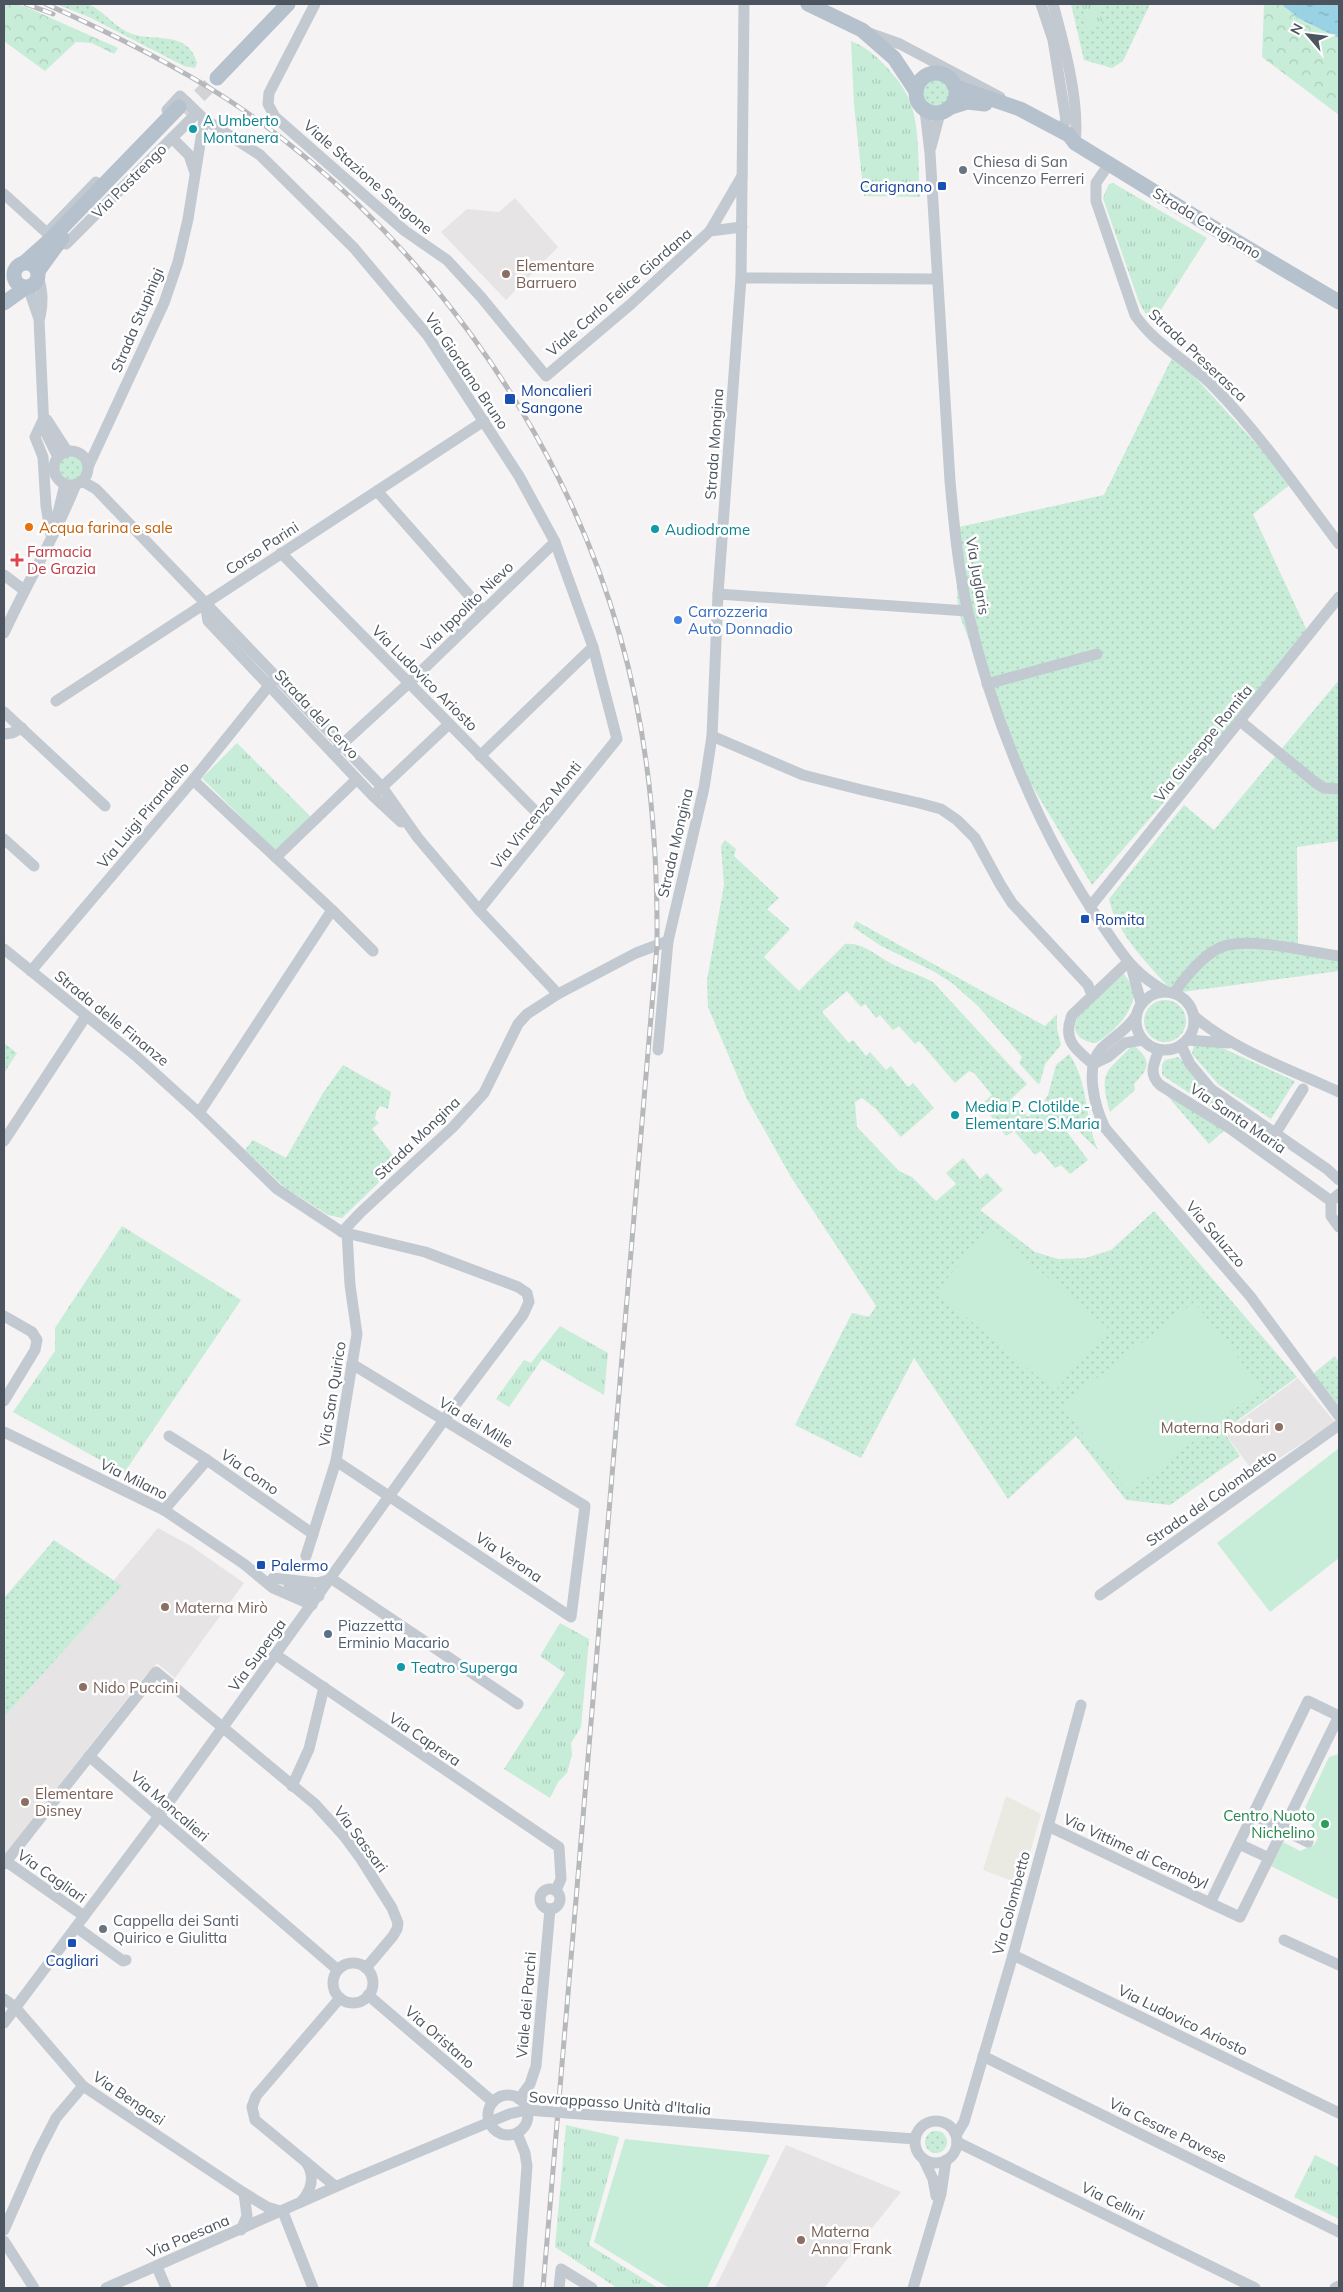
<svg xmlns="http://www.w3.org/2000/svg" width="1343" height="2292" font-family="Mulish,sans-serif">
  <defs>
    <pattern id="grass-dots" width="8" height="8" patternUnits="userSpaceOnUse" patternTransform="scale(1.25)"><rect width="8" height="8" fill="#c7ecd7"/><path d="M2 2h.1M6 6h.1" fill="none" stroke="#adccbb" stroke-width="1.8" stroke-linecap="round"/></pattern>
    <pattern id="forest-crowns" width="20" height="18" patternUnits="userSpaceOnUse" patternTransform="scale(1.25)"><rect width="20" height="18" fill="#c7ecd7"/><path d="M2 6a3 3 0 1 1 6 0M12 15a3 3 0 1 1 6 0" fill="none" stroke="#adccbb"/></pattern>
    <pattern id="park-tufts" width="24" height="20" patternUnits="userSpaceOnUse" patternTransform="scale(1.25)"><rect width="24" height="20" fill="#c7ecd7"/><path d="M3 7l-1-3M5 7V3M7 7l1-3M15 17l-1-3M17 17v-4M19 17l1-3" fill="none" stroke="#adccbb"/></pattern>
    <pattern id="water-ripples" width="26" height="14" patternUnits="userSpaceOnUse" patternTransform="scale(1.25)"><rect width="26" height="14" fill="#99d2e4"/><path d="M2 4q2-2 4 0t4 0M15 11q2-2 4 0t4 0" fill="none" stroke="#7fadbc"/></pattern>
  </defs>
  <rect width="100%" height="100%" fill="#f5f3f3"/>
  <!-- commercial -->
  <polygon fill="#eae9e2" points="1006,1796 1041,1814 1021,1884 983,1870"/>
  <!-- education -->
  <g fill="#e6e4e4">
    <polygon points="515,198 558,247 506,300 441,232 467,209 499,212"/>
    <polygon points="1298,1378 1335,1422 1255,1474 1224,1432"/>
    <polygon points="158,1528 191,1546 244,1583 175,1678 157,1663 144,1677 6,1853 4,1852 4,1717 121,1587 113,1581"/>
    <polygon points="786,2145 901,2192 824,2288 715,2288"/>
  </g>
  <!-- grass -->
  <g fill="url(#grass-dots)">
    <path d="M56,4C65,4 82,1 90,5C105,12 115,28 132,34C156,42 188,30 197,63L195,68L184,66L89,17Z"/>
    <polygon points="1071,4 1150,4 1123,61 1112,68 1084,60"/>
    <circle cx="936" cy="93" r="13"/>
    <polygon points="1174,354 1292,483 1253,514 1309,635 1092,885 1012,753 958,611 954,528 1104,495"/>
    <circle cx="71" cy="468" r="12"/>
    <path d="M1339,680V841L1297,847L1298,944L1339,953V971L1174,993C1150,966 1117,935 1109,899L1184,805L1214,830Z"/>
    <path d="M725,840L736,849L734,856L779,898L767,909L790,929L764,957L799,991L845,944C863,942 878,957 894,965C907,971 920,975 933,982L1027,1084L1012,1098L1028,1117L1042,1105L1048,1095L1056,1065L1069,1054C1089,1082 1084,1118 1098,1150L1074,1127L1067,1132L1088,1160L1070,1174L1061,1165L1055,1168L1041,1151L1035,1155L1014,1131L1006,1136L982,1104L992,1095L974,1073L969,1071L955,1083L919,1041L915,1044L899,1026L893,1030L880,1015L876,1018L865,1004L861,1007L847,991L822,1012L849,1043L853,1040L866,1056L870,1052L886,1070L891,1066L908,1087L913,1083L934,1108L901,1137L876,1109L862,1098L855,1102L857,1127L899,1171L912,1177L936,1201L956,1184L946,1173L963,1158L980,1179L987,1173L1003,1190L980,1210L1035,1252L1058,1259L1086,1258L1111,1250L1154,1211L1297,1377L1223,1431L1240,1456L1170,1505L1126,1500L1076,1436L1008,1499L914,1358L861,1458L795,1425L852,1313L869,1317L876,1306L791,1177L747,1099L708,1007L707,980L724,885L721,846Z"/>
    <polygon points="856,921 1045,1026 1057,1014 1057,1029 1061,1045 1045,1064 1040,1083 1038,1084 1019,1063 1022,1057 978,1006 952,983 933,971 881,946 853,927"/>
    <path d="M1119,974H1124L1135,990C1133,1013 1115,1031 1096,1043C1082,1042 1069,1033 1078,1017C1084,1005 1109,984 1119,974Z"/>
    <circle cx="1165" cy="1021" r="21"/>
    <polygon points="1209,1042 1295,1081 1271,1119 1219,1085 1192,1054 1194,1044"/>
    <polygon points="4,1043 17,1053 4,1073"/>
    <path d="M1133,1045C1152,1060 1150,1068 1134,1084L1135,1090L1110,1112C1099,1070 1105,1074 1133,1045Z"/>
    <polygon points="1178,1057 1246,1117 1239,1126 1162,1075 1162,1065 1165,1060"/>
    <polygon points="343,1065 391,1092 388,1109 380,1106 376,1112 375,1119 379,1123 372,1129 399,1163 342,1218 328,1215 284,1187 245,1150 253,1140 286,1158 323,1093"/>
    <polygon points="1164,1092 1226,1129 1209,1144"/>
    <polygon points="1335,1356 1339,1363 1339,1407 1314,1373"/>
    <polygon points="54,1540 122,1586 4,1717 4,1598"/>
    <circle cx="936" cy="2142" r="11"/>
  </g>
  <!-- forest -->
  <g fill="url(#forest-crowns)">
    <polygon points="4,4 16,4 26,7 118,48 114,54 92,43 76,42 45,71 4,41"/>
    <polygon points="1264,4 1281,4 1300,19 1339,36 1339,115 1262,57"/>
  </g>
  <!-- park -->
  <g fill="url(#park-tufts)">
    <polygon points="1082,4 1099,4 1103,26 1087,29"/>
    <path d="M851,41C868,48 878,57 890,71C899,81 906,91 911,104C920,130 918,169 920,197L864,196L854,105Z"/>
    <polygon points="1113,183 1207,238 1155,319 1145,313 1139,302 1103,198 1109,184"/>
    <polygon points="237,743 311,817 276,852 202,778"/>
    <polygon points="122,1226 241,1300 124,1473 13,1412 55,1351 55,1328"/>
    <polygon points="560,1326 608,1353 604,1395 542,1359 509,1407 496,1399 524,1360 531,1363"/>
    <polygon points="560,1623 589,1639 581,1727 571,1743 572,1755 567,1773 558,1782 550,1798 504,1769 565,1673 540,1656"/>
    <polygon points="566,2125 619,2137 589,2245 658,2288 617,2288 555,2247"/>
    <polygon points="1315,2155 1339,2167 1339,2219 1294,2197"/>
  </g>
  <!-- pitch -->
  <g fill="#c7ecd7">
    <polygon points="989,1228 1108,1328 1055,1391 936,1292"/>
    <polygon points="1194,1302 1262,1388 1129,1492 1061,1406"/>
    <polygon points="1339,1448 1339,1558 1270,1612 1217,1543"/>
    <polygon points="1339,1754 1339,1900 1271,1866 1283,1842 1300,1851 1314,1845 1318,1838 1304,1810 1329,1757"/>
    <polygon points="625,2139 770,2155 707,2288 669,2288 594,2242"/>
  </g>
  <!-- water -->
  <polygon fill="url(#water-ripples)" points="1281,4 1339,4 1339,38 1300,19"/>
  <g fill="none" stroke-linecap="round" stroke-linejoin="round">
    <!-- major-tunnel -->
    <polyline stroke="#d3d3d5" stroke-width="15" stroke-dasharray="15 8" stroke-linecap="butt" points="183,112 217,78"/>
    <!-- minor -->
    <g stroke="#c2c9d0" stroke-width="11">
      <polyline points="315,4 269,93 268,104 275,117 405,231 447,260 481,297 546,376 631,304 710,231 742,227"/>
      <polyline points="1041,4 1053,40 1066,120 1061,130"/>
      <path d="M1053,4C1064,44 1080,102 1075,143"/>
      <polyline points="869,33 900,44 1000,97"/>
      <polyline points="167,110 180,96 204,119 260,155 354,248 428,336 519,476 555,542 593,647 617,739 479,910"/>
      <path d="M925,110L930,153L950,481C954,524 958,569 968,612C992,718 1041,837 1103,926C1123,955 1133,973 1165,991"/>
      <polyline points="172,138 189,155 194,170"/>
      <polyline points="931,147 940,113"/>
      <path d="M1109,164L1096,183V201L1135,315C1155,345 1189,361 1214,387C1260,434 1299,491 1339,544"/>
      <polyline points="4,194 58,243 66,244 197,113"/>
      <polyline points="710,231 742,176"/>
      <polyline points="47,233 96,182"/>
      <path d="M38,276C43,290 43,304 40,317"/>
      <polyline points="741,278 936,279"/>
      <polyline points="28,287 39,319 44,429 58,457"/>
      <polyline points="43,420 35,437 43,457 46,506 51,535"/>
      <polyline points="47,420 67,451"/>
      <circle cx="71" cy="468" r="17"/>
      <polyline points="88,467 164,303 178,262 188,219 204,119"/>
      <polyline points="82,481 96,489 382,787 418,838 479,910 558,994"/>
      <polyline points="377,491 483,611"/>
      <polyline points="57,517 65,484"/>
      <polyline points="281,553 548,824"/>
      <polyline points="4,575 24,590"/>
      <polyline points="718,594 967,611"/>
      <polyline points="205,603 208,621 373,796 401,822"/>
      <path d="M4,633C27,583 56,535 76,484"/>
      <polyline points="987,684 1097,654"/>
      <polyline points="56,701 484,421"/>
      <polyline points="4,712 105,806"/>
      <polyline points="1240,721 1316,783 1324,788 1339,789"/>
      <polyline points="4,734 12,733 22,728"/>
      <polyline points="712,736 803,775 862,790 919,803 941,809 957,820 975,838 1000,884 1012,903 1088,985 1092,995"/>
      <polyline points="337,749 409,683 555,542"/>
      <polyline points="480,756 593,647"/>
      <polyline points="193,780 332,910 199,1113"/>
      <polyline points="378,791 449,724"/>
      <polyline points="4,839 34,866"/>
      <polyline points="276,857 357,779"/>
      <polyline points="1090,907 1339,597"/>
      <polyline points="332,910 373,951"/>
      <polyline points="4,949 136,1056 199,1113 277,1189 342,1232 425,1252 518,1287 527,1293 529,1302 523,1315 444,1420 159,1816 4,2023"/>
      <polyline points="1132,969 1141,1003"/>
      <polyline points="31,971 193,780 276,677"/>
      <circle cx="1165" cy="1021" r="29"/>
      <path d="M1174,993C1186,976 1204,953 1224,946C1253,937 1309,952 1339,956"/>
      <path d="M1194,1016C1233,1050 1292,1070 1339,1092"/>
      <path d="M1135,1017C1126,1031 1113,1037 1101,1049C1084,1067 1095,1108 1105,1128L1250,1296L1339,1416"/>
      <polyline points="1187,1040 1228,1043"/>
      <polyline points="1181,1045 1190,1064 1211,1089 1327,1169 1339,1180"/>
      <polyline points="658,1050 668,941 704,788 712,736 718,594 741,278 744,4"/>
      <path d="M1159,1050C1154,1063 1148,1074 1160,1085L1228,1127L1331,1201L1339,1194"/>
      <path d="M1093,1064C1075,1049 1062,1040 1072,1015L1128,962"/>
      <polyline points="1093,1064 1108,1057 1125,1043 1142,1040"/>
      <polyline points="1275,1134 1303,1089"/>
      <polyline points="4,1141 86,1016"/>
      <polyline points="1331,1201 1331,1216 1339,1227"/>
      <polyline points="342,1232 361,1212 453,1127 484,1093 518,1024 527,1014 558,994 636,953 668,941"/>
      <polyline points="4,1316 32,1332 37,1340 35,1350 4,1401"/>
      <polyline points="4,1432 164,1510 244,1564 273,1588 312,1605"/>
      <polyline points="169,1436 207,1460 313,1534"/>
      <polyline points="336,1461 571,1617 585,1506 352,1364"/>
      <polyline points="164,1510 207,1460"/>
      <polyline points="306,1556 336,1461 357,1334 350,1285 347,1233"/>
      <polyline points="273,1578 317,1583 332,1579 518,1704"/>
      <polyline points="289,1585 319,1596"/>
      <polyline points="1100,1595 1339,1425"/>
      <polyline points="276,1655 559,1847 561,1879 556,1890"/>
      <polygon points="1308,1701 1339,1716 1240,1917 1210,1903"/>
      <polyline points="89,1756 338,1970"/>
      <polyline points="292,1786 309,1749 324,1687"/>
      <polyline points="1253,1815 1308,1842"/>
      <polyline points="1048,1826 1210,1903"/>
      <polyline points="1239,1844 1269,1858"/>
      <polyline points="4,1860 84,1916"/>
      <polyline points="4,1864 156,1672 315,1804 344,1836 361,1859 392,1908 398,1923 397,1929 393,1936 366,1968"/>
      <circle cx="550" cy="1899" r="10"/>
      <polyline points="76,1927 123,1961 126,1960"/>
      <polyline points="1284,1940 1339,1965"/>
      <polyline points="1013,1955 1339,2113"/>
      <circle cx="353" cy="1983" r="20"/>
      <polyline points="368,1995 493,2102"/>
      <polyline points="4,1999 15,2007 83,2086 244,2193 267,2207 283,2212 313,2288"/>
      <polyline points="983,2056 1339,2232"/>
      <circle cx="508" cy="2115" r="20"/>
      <polyline points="519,2099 530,2084 536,2066 550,1909"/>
      <circle cx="936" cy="2142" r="21"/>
      <polyline points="517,2133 525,2153 527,2166 518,2288"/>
      <polyline points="833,2133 915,2139"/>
      <polyline points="956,2135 964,2122 1013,1955 1081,1705"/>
      <polyline points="957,2142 1255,2288"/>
      <polyline points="924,2160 933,2179 936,2196"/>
      <polyline points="335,2186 255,2120 252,2107 256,2096 340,1998"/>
      <path d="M301,2202C311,2191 316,2176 306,2162"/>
      <polyline points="4,2230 38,2153 56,2118 83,2086"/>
      <polyline points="241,2230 247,2216 244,2193"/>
      <polyline points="4,2241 34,2288"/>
      <polyline points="157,2267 166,2288"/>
      <polyline points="106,2288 351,2180"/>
      <polyline points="559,2288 561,2269 592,2288"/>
      <polyline points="913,2288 941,2194 946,2160"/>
      <polyline points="1335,2288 1339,2286"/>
    </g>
    <!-- major -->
    <g stroke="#b6c1ce" stroke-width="15">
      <polyline points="808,4 862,30 894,58 916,91"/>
      <circle cx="936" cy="93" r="20"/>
      <polyline points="217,78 288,4"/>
      <polyline points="956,87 1020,109 1069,135 1075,143 1202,221 1339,302"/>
      <polyline points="951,107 967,102 985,104"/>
      <circle cx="26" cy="275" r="12"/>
      <polyline points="24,263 52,238 179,107"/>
      <polyline points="38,271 62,238"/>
      <polyline points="4,303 25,288"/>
    </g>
    <!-- rail casing -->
    <g stroke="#b6b8bc" stroke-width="5">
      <g id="rail">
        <polyline points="26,4 53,14"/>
        <path d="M46,4C108,32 170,62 227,99C411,220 561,425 620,636C649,737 658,841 657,946L543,2288"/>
      </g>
    </g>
    <!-- rail -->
    <use href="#rail" stroke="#fff" stroke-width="3" stroke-dasharray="9" stroke-linecap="butt"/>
    <!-- minor-bridge -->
    <polyline stroke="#c2c9d0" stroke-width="11" points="351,2180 509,2114 527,2110 833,2133"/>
  </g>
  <!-- markers -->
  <g fill="#0f9aa8" stroke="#fff" stroke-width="2">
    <circle cx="193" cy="129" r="5"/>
    <circle cx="655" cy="529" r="5"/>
    <circle cx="955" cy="1115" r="5"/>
    <circle cx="401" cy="1667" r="5"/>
  </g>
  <g fill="#6b7280" stroke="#fff" stroke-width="2">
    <circle cx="963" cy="170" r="5"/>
    <circle cx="103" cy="1929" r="5"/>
  </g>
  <g fill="#1a4fb4" stroke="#fff" stroke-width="2">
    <rect x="937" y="181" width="10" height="10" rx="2.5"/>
    <rect x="504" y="393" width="12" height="12" rx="2.5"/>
    <rect x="1080" y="914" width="10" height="10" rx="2.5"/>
    <rect x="256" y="1560" width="10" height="10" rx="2.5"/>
    <rect x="67" y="1938" width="10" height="10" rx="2.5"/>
  </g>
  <g fill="#8d6e63" stroke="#fff" stroke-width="2">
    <circle cx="506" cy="274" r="5"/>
    <circle cx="1279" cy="1427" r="5"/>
    <circle cx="165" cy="1607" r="5"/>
    <circle cx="83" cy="1687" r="5"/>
    <circle cx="25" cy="1802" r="5"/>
    <circle cx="801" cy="2240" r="5"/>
  </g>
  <circle fill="#e8710a" stroke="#fff" stroke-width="2" cx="29" cy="527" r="5"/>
  <path fill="#e0444e" stroke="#fff" stroke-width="2" d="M14.5 552.5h5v5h5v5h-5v5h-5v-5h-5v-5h5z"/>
  <circle fill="#3f7fe0" stroke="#fff" stroke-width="2" cx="678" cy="620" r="5"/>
  <circle fill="#5c6f8a" stroke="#fff" stroke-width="2" cx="328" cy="1634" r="5"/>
  <circle fill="#2e9e5b" stroke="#fff" stroke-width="2" cx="1325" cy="1824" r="5"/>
  <g text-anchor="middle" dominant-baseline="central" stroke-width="5" stroke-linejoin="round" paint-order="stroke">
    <!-- culture labels -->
    <g font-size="15" fill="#0d838f" stroke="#fff" text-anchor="start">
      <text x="203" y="120">A Umberto<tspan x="203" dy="17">Montanera</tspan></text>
      <text x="665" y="529">Audiodrome</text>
      <text x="965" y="1106">Media P. Clotilde -<tspan x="965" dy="17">Elementare S.Maria</tspan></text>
      <text x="411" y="1667">Teatro Superga</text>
    </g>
    <!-- worship labels -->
    <g font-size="15" fill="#5b616d" stroke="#fff" text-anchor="start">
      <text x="973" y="161">Chiesa di San<tspan x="973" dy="17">Vincenzo Ferreri</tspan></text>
      <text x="113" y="1920">Cappella dei Santi<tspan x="113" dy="17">Quirico e Giulitta</tspan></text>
    </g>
    <!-- street labels -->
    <g font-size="15" fill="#4c555f" stroke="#fff">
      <text transform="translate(368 177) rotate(41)">Viale Stazione Sangone</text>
      <text transform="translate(129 181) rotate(-45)">Via Pastrengo</text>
      <text transform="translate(1207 223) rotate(31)">Strada Carignano</text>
      <text transform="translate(619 292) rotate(-41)">Viale Carlo Felice Giordana</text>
      <text transform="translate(137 320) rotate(-67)">Strada Stupinigi</text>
      <text transform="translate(1198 355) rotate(43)">Strada Preserasca</text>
      <text transform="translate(467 371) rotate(56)">Via Giordano Bruno</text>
      <text transform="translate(714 444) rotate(-86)">Strada Mongina</text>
      <text transform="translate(262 548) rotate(-33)">Corso Parini</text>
      <text transform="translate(978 576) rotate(80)">Via Juglaris</text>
      <text transform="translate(467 606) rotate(-44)">Via Ippolito Nievo</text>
      <text transform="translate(425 678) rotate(45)">Via Ludovico Ariosto</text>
      <text transform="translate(317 714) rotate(47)">Strada del Cervo</text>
      <text transform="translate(1203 743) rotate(-51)">Via Giuseppe Romita</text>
      <text transform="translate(143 815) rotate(-50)">Via Luigi Pirandello</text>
      <text transform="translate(536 815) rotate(-51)">Via Vincenzo Monti</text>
      <text transform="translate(675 843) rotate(-77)">Strada Mongina</text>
      <text transform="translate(112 1018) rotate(39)">Strada delle Finanze</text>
      <text transform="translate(1238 1118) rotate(34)">Via Santa Maria</text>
      <text transform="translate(417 1138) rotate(-44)">Strada Mongina</text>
      <text transform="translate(1216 1234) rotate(49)">Via Saluzzo</text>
      <text transform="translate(332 1394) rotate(-81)">Via San Quirico</text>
      <text transform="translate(476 1422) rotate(31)">Via dei Mille</text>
      <text transform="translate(250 1472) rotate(35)">Via Como</text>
      <text transform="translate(134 1479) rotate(26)">Via Milano</text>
      <text transform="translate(1211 1498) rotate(-35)">Strada del Colombetto</text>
      <text transform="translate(509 1557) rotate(34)">Via Verona</text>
      <text transform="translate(257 1655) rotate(-54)">Via Superga</text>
      <text transform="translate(425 1739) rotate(34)">Via Caprera</text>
      <text transform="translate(170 1806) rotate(41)">Via Moncalieri</text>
      <text transform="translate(361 1839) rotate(53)">Via Sassari</text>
      <text transform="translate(1136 1851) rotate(25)">Via Vittime di Cernobyl</text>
      <text transform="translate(52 1876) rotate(35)">Via Cagliari</text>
      <text transform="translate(1011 1903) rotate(-75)">Via Colombetto</text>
      <text transform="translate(526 2005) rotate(-85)">Viale dei Parchi</text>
      <text transform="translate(1183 2020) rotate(26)">Via Ludovico Ariosto</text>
      <text transform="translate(440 2037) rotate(41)">Via Oristano</text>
      <text transform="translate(129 2098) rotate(34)">Via Bengasi</text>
      <text transform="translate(620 2103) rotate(4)">Sovrappasso Unità d'Italia</text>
      <text transform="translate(1168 2130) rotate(26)">Via Cesare Pavese</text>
      <text transform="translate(1113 2201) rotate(26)">Via Cellini</text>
      <text transform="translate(188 2236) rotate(-23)">Via Paesana</text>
    </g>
    <!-- transit labels -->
    <g font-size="15" fill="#164399" stroke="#fff" text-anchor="start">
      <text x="932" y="186" text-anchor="end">Carignano</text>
      <text x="521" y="390">Moncalieri<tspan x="521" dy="17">Sangone</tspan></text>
      <text x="1095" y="919">Romita</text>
      <text x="271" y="1565">Palermo</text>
      <text x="72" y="1960" text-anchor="middle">Cagliari</text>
    </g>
    <!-- education labels -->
    <g font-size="15" fill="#785e54" stroke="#fff" text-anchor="start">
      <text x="516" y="265">Elementare<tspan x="516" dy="17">Barruero</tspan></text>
      <text x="1269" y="1427" text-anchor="end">Materna Rodari</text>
      <text x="175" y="1607">Materna Mirò</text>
      <text x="93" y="1687">Nido Puccini</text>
      <text x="35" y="1793">Elementare<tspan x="35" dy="17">Disney</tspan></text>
      <text x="811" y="2231">Materna<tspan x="811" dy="17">Anna Frank</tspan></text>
    </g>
    <!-- food labels -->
    <g font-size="15" fill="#c56008" stroke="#fff" text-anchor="start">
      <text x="39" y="527">Acqua farina e sale</text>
    </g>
    <!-- health labels -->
    <g font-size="15" fill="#be3a42" stroke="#fff" text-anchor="start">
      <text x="27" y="551">Farmacia<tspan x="27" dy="17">De Grazia</tspan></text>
    </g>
    <!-- shop labels -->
    <g font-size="15" fill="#366cbe" stroke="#fff" text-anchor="start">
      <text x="688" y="611">Carrozzeria<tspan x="688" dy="17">Auto Donnadio</tspan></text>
    </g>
    <!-- service labels -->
    <g font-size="15" fill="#4e5e75" stroke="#fff" text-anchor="start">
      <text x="338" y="1625">Piazzetta<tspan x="338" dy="17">Erminio Macario</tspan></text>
    </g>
    <!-- leisure labels -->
    <g font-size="15" fill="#27864d" stroke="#fff" text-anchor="end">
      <text x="1315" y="1815">Centro Nuoto<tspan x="1315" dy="17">Nichelino</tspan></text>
    </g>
  </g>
  <!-- border -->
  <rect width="1343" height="2292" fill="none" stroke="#4c555f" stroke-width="10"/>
  <!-- north arrow -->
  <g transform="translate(1308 35) rotate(298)" stroke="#ffffff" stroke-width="4" paint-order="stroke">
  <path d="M0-4L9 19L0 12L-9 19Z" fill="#4c555f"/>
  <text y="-8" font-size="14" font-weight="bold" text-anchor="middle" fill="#4c555f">N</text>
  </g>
</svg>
